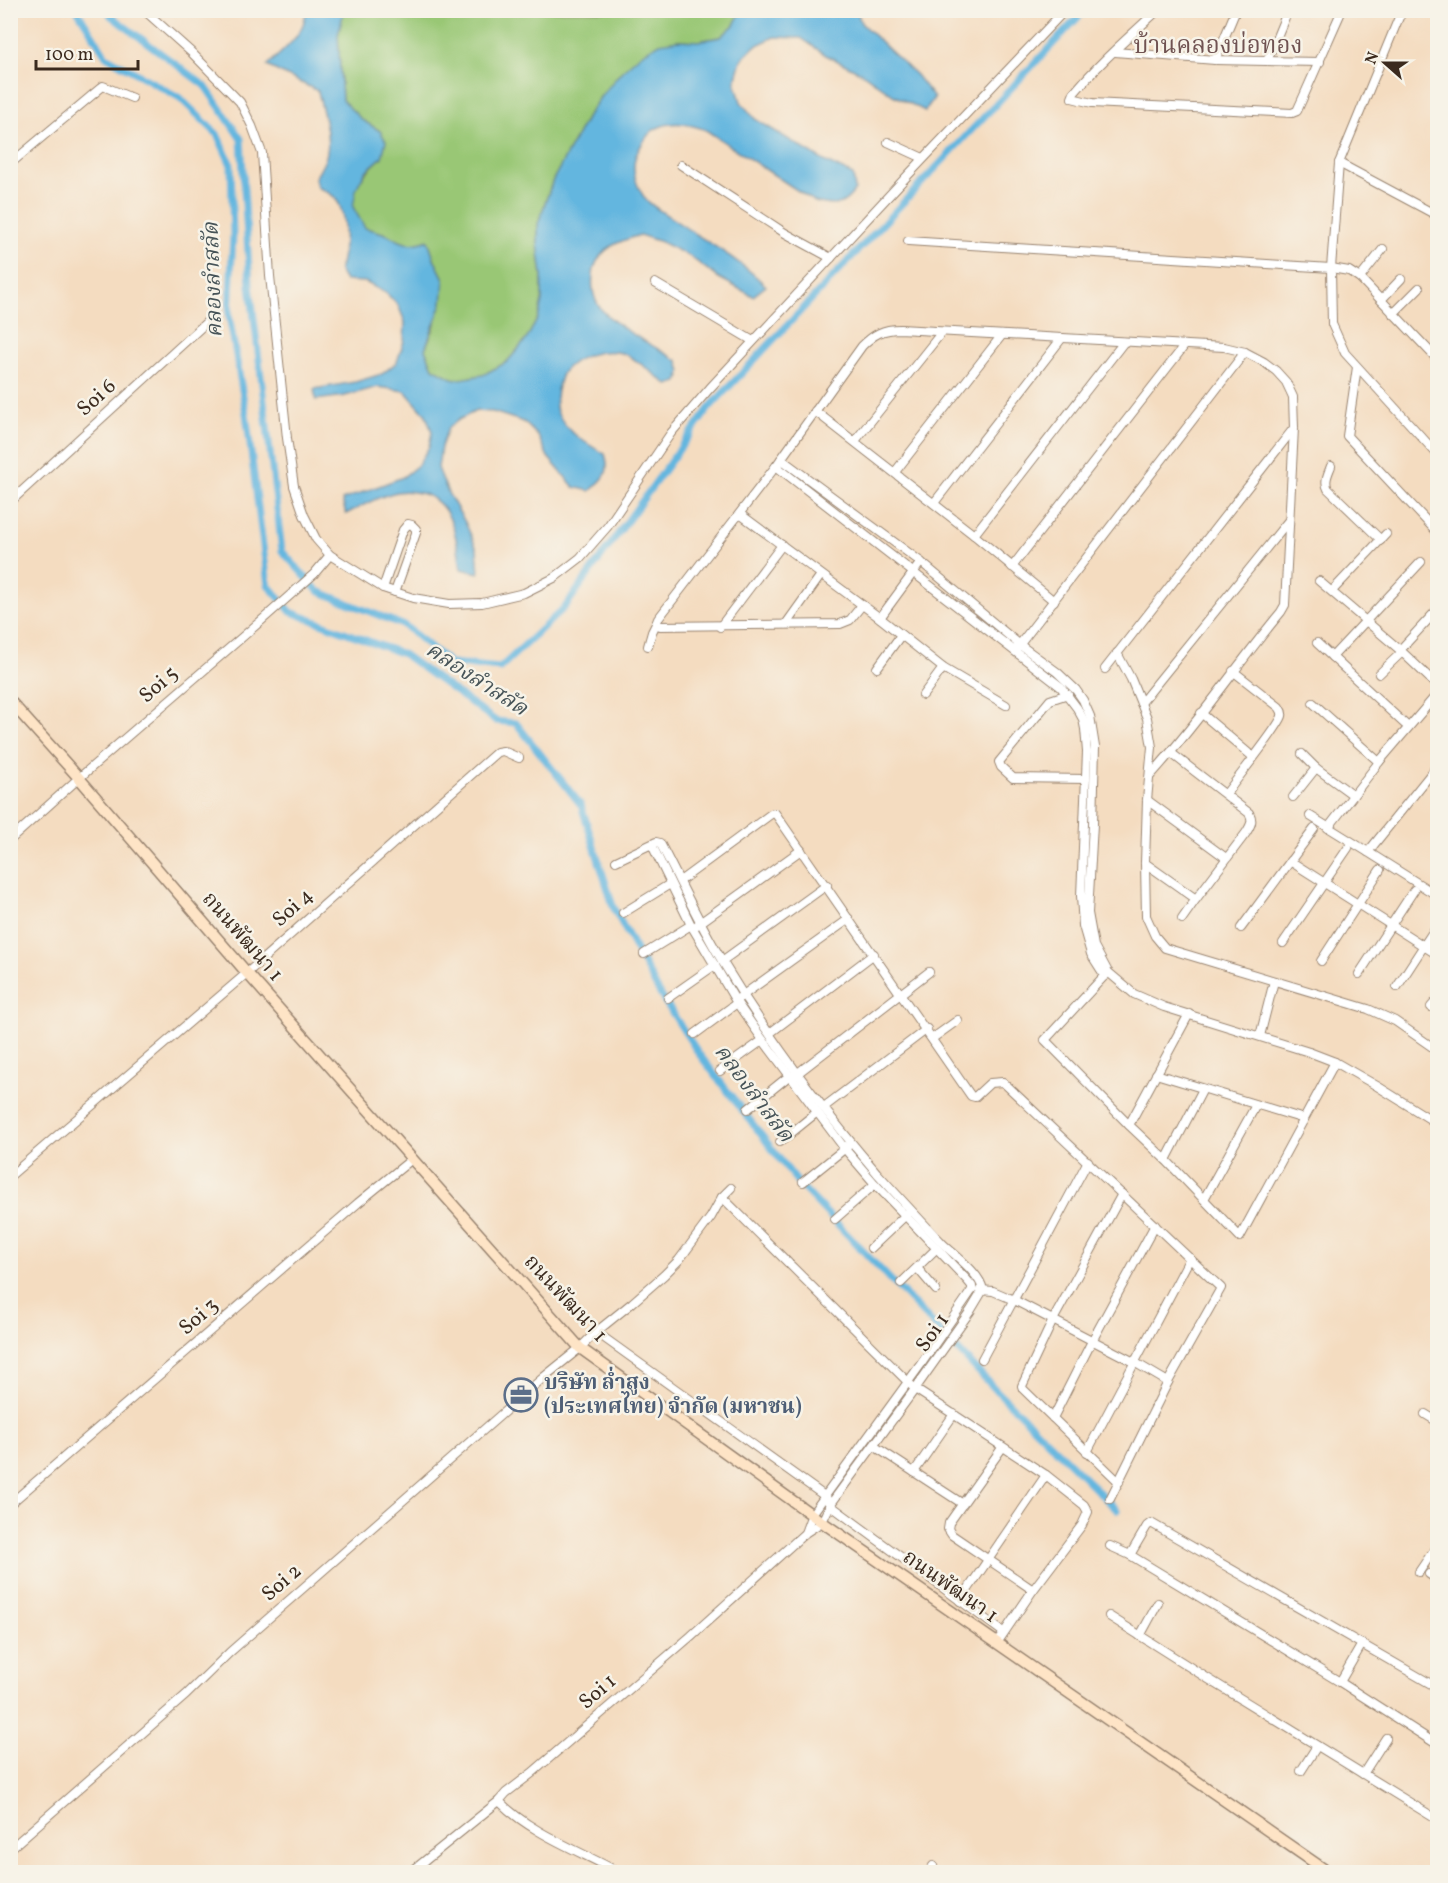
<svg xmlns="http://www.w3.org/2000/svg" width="1448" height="1883" font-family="Vollkorn,'Noto Serif Thai',serif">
  <rect width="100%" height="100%" fill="#f7f3e8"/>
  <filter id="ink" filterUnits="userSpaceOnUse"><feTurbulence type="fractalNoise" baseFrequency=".0167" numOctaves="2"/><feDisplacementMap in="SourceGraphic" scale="12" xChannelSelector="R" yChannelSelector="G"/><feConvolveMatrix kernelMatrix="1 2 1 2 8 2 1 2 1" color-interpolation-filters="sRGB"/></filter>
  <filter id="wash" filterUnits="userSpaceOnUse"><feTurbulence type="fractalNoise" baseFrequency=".008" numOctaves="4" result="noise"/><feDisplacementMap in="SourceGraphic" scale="24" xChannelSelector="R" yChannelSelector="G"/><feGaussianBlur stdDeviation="1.35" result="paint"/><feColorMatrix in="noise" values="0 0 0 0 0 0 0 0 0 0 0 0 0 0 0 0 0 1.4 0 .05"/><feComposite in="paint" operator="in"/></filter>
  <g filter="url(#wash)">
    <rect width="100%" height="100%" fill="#f4dcc0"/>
    <!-- green -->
    <path fill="#99c775" stroke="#6a784a" stroke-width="1.5" d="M344,11H741L734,25L721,37L698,41L678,40L622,71L601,96L587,117L553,180L538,224V244L542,275V302L538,318L526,340L507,362L483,375L455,380L433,368L425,349L434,328L444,279L435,261L428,241L416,245L403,244L386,234L365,228C361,222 354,213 353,206C350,186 369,169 382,157L380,131L362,120L342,100L338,35Z"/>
    <!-- water -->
    <path fill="#64b6df" stroke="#50707e" stroke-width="1.5" d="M306,11H344L338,35L342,100L362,120L380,131L386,141L382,157L365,172L356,189L353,207L365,228C372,230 381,232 388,235C405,244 409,247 428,240L435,261L444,279L442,303L425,349L433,368L455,380L483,375L507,362L526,340L538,318L542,302V275L538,244V224L553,180L587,117L601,96L622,71L641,54L660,43L678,40L698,41L721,37L734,25L741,11H857L861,23L916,75L934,98L925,111L893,95L862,73L826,55L801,38L774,37L755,46L741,60L735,81L741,102L755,119L824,161L853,175L855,190C843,207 835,207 815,202L706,130C689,124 674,120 657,128C648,132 644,141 639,149C630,164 634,182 644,197C649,205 664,213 673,219C704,241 740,259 766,286L753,296L719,278L689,256L661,242L640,235C620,241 600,247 594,269C591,282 592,298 601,309C618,329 655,346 678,361L681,372L678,382L668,385C656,376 635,357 622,353C602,348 576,356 563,372C560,377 559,384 557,390C556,396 555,406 557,412C567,433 587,444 605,454C611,473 604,479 590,491L574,487L548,457L538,436L524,422L493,412L476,411L460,419L448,428L441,447L438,468L448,493L465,522L477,549L479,573L461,569C457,541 454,501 420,493C411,491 402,490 393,493C376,497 361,507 346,514L342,500L403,477L418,465L429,447L432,432L426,415L405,391L378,387L345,396L316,400L314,389L355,382L382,374L397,362L404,341L405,322L398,305L386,293L365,282L345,281L339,271C345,253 348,218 337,200C333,194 324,190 317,187L315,178C320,170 326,161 327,152C330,133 322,110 318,91L267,66C283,50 305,35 306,11Z"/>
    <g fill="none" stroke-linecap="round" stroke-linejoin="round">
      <!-- canal -->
      <g stroke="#64b6df" stroke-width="7">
        <polyline points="77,10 106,56 180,98 217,134 231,165 233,235 229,315 246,413 268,585 291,612 403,654 496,721 516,723 581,805 614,909 660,994 699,1054 799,1184 997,1391 1117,1510"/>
        <polyline points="108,10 111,16 205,86 241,139 250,285 282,551 318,591 405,626 450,663 500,668 565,607 710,407 1085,10"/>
      </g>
    </g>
  </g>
  <g filter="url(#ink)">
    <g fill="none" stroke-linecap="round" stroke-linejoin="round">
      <!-- street casing -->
      <g stroke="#98836f" stroke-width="10">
        <g id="street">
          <polyline points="144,10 191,52 240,102 252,126 262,153 270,276 287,438 294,486 304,515 316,539 330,555 383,588 413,598 449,604 482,603 524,593 554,578 580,558 608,526 671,433 710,388 909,174 1065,10"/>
          <path d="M1158,10C1129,37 1099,63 1074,93L1072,98L1092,103L1292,113L1297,111L1302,100L1342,10"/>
          <polyline points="1390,10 1401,15"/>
          <polyline points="1402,10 1339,163 1331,268 1332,324 1345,353 1438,455"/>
          <polyline points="1115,52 1215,60 1320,62"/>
          <polyline points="1215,60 1236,10"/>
          <polyline points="1267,61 1288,10"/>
          <polyline points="888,142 923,158"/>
          <polyline points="1339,163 1438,216"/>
          <polyline points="10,164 103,86 132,98"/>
          <polyline points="681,165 785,233 831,258"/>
          <polyline points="908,241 1331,268 1349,271 1360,278 1438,360"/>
          <polyline points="1360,278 1383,249"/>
          <polyline points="655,283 753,341"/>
          <polyline points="1381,300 1401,279"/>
          <polyline points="1393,314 1419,288"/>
          <polyline points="1357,367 1347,436 1438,533"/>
          <polyline points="815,411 974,535 1054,601"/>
          <polyline points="855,441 942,332"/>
          <polyline points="781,459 921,562 1020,645 1057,672 1076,690 1083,700 1090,716 1095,747 1093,824 1088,913 1094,946 1108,972 1134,994 1164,1007 1309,1052 1335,1062 1377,1086 1438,1124"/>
          <polyline points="776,466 1061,687 1077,708 1083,719 1085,729 1087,752 1081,896 1083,926 1091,954 1105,976"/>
          <path d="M1331,466C1328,474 1324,481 1328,489L1381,540"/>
          <polyline points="895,472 1002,335"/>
          <polyline points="10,502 209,320"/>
          <polyline points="934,503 1062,338"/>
          <polyline points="740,514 880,618 943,668 1006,705"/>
          <polyline points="974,535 1124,342"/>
          <polyline points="1012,567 1185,345"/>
          <polyline points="1319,581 1400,650 1438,686"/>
          <polyline points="383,588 403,530 408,524 412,525 416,529 416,533 395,592"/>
          <polyline points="1332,591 1386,534"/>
          <path d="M862,605L850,620L840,624L660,626L656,624L658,619L776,466L862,346C874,334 883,329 900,329L1224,347L1245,352L1264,362L1276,371L1286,382L1293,397L1294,428L1285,605L1281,612C1236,666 1197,725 1150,776"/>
          <polyline points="880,618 921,562"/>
          <polyline points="786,624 821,575"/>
          <polyline points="720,627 782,545"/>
          <polyline points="1317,643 1408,727"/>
          <polyline points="648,646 652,632 656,624"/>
          <polyline points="1017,648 1245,352"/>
          <polyline points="1400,650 1438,609"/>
          <polyline points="1117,653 1131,679 1147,718 1152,747 1147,800 1145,863 1146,916 1155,936 1165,948 1368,1009 1395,1021 1438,1051"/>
          <polyline points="1332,657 1421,562"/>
          <polyline points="877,668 901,635"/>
          <polyline points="1105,669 1294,428"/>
          <polyline points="1379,674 1402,652"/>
          <polyline points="1431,680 1438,673"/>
          <polyline points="1068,694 1050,700 999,762 1001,767 1013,778 1086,779"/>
          <polyline points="923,695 943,668"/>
          <polyline points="1141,703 1289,520"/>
          <polyline points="1313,703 1379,762"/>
          <polyline points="1201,713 1253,757"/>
          <polyline points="1302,754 1316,768 1353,795"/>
          <polyline points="1438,765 1368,852 1438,896"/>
          <path d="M1226,794C1235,781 1280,726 1282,716C1283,712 1281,710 1279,707L1233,671"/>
          <polyline points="1293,797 1316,768"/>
          <polyline points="1147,800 1226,858"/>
          <polyline points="1310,816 1368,852"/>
          <polyline points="1328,828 1379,762 1438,693"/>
          <polyline points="10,840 79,778 262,620 314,574 330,555"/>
          <polyline points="652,845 691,925 737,1003 763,1040 845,1149 875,1184 967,1280 972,1286 972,1290"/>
          <polyline points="1290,861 1438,955"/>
          <path d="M1145,863L1196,899L1246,833C1250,826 1254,821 1249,813L1171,753"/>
          <polyline points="680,881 771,814 775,813 971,1096 975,1097 990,1083 1003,1082 1221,1288 1168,1382 1110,1499"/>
          <polyline points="623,913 670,884"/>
          <polyline points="1182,919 1196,899"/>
          <polyline points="697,925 801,850"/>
          <polyline points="1241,928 1314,829"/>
          <polyline points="1283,943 1348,848"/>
          <polyline points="644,954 691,925"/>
          <polyline points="722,961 827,885"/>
          <polyline points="1321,961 1380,870"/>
          <polyline points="1107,973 1045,1040 1129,1125"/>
          <polyline points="1359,974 1414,890"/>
          <polyline points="1397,987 1438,924"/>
          <polyline points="668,998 715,965"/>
          <polyline points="739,998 849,919"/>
          <polyline points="1431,1007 1438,999"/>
          <polyline points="1189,1014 1129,1125 1166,1160 1240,1237 1335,1062"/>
          <polyline points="770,1033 874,954"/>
          <polyline points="695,1034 737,1003"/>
          <polyline points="1260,1036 1274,981"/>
          <polyline points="933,1038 958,1020"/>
          <polyline points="720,1071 763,1040"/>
          <polyline points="1156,1074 1304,1119"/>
          <polyline points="794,1076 929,972"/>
          <polyline points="824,1107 927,1029"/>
          <polyline points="748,1109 789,1076"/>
          <polyline points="780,1142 816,1113"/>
          <polyline points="1166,1160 1203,1089"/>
          <polyline points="10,1176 247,973 497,752 503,751 519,758"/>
          <polyline points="803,1182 848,1146"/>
          <polyline points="722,1197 915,1389 1046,1475 1084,1505 1088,1512 1082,1525 1033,1590 997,1643"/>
          <polyline points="1204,1199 1256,1105"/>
          <polyline points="835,1219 875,1184"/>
          <polyline points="871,1248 908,1213"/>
          <polyline points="918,1269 936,1290"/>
          <polyline points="901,1283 936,1249"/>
          <polyline points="980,1290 993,1291 1014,1300 1134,1362 1168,1382"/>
          <polyline points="596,1332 826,1497 830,1505 1003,1632"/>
          <polyline points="982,1359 1088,1161"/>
          <polyline points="954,1414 914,1472 963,1504"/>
          <polyline points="1425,1414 1438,1422"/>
          <polyline points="1053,1418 1092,1341 1155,1225"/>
          <polyline points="874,1446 914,1472"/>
          <polyline points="1002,1448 949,1523 948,1529 952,1535 1033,1590"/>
          <polyline points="1087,1452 1190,1258"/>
          <polyline points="1119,1482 1023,1389 1022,1386 1053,1320 1122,1194"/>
          <polyline points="10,1504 358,1203 412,1159"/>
          <polyline points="805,1533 812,1514 921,1364 972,1290"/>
          <polyline points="1110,1546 1130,1555 1340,1682 1438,1745"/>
          <polyline points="1130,1555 1147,1526 1151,1523 1438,1688"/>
          <polyline points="1419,1572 1438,1544"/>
          <polyline points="1429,1574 1438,1580"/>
          <polyline points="960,1601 1046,1475"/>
          <polyline points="1109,1616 1207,1678 1438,1820"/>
          <polyline points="1140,1636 1158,1603"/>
          <polyline points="1340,1682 1362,1644"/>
          <polyline points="1301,1771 1317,1746"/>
          <polyline points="1363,1774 1386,1738"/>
          <path d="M499,1801C530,1833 580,1851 618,1872"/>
          <polyline points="10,1849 186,1695 230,1652 544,1377 580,1348 596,1332 632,1303 664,1275 679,1260 711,1217 722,1197 731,1188"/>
          <path d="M411,1872L499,1801L506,1793L532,1773L691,1636L805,1533L822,1522L830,1505L915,1389L971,1310L983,1290C980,1273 954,1255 942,1243C920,1220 898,1196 877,1173C821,1108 768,1037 724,964C700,925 681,883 660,843L656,842L616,861"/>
          <polyline points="929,1872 933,1866"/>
        </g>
      </g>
      <!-- secondary casing -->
      <g stroke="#98836f" stroke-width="13">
        <polyline id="secondary" points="10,701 79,778 247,973 580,1348 822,1522 1328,1872"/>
      </g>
      <!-- street -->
      <use href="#street" stroke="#fff" stroke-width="8"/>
      <!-- secondary -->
      <use href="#secondary" stroke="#fee4c6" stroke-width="10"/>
    </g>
  </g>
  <!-- icons -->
  <defs>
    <g id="office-ring" transform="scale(1.725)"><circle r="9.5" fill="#f7f3e8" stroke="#5c6f8a" stroke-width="1.5"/><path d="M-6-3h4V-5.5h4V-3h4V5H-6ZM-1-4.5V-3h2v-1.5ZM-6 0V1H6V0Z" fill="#5c6f8a"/></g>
  </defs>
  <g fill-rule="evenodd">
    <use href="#office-ring" x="521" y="1395"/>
  </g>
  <g text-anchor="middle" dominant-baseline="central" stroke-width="5" stroke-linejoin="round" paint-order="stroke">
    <!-- street labels -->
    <g font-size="21" fill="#3b2a1e" stroke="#f7f3e8">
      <text transform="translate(97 398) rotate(-42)">Soi 6</text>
      <text transform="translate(159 685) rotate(-41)">Soi 5</text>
      <text transform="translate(293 908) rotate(-42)">Soi 4</text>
      <text transform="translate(242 937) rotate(49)">ถนนพัฒนา 1</text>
      <text transform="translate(565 1299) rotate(47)">ถนนพัฒนา 1</text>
      <text transform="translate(199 1317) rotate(-41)">Soi 3</text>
      <text transform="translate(933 1333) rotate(-55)">Soi 1</text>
      <text transform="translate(282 1583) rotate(-41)">Soi 2</text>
      <text transform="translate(950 1587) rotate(35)">ถนนพัฒนา 1</text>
      <text transform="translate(598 1692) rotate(-41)">Soi 1</text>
    </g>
    <!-- service labels -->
    <g font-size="21" font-weight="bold" fill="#4e5e75" stroke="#f7f3e8" text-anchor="start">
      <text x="544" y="1383">บริษัท ล่ำสูง<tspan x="544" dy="24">(ประเทศไทย) จำกัด (มหาชน)</tspan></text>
    </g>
    <!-- water labels -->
    <g font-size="22" font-style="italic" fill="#475458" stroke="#f7f3e8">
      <text transform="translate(214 280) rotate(-92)">คลองลำสลัด</text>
      <text transform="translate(476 680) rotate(33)">คลองลำสลัด</text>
      <text transform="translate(753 1094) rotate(53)">คลองลำสลัด</text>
    </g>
    <!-- quarter labels -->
    <g font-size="24" fill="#705352" stroke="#f7f3e8">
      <text x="1218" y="47">บ้านคลองบ่อทอง</text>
    </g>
  </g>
  <!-- margin -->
  <rect width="1448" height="1883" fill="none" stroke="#f7f3e8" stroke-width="36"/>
  <!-- north arrow -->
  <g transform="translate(1385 63) rotate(291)" stroke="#f7f3e8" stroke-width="4.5" paint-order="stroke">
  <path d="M0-4.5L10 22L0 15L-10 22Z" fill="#3b2a1e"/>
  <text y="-9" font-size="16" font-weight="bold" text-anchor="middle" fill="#3b2a1e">N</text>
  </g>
  <!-- scale -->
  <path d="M36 60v9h102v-9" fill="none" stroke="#3b2a1e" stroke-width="3"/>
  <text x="45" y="60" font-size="18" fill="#3b2a1e" stroke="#f7f3e8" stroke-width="4.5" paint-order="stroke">100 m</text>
</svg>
